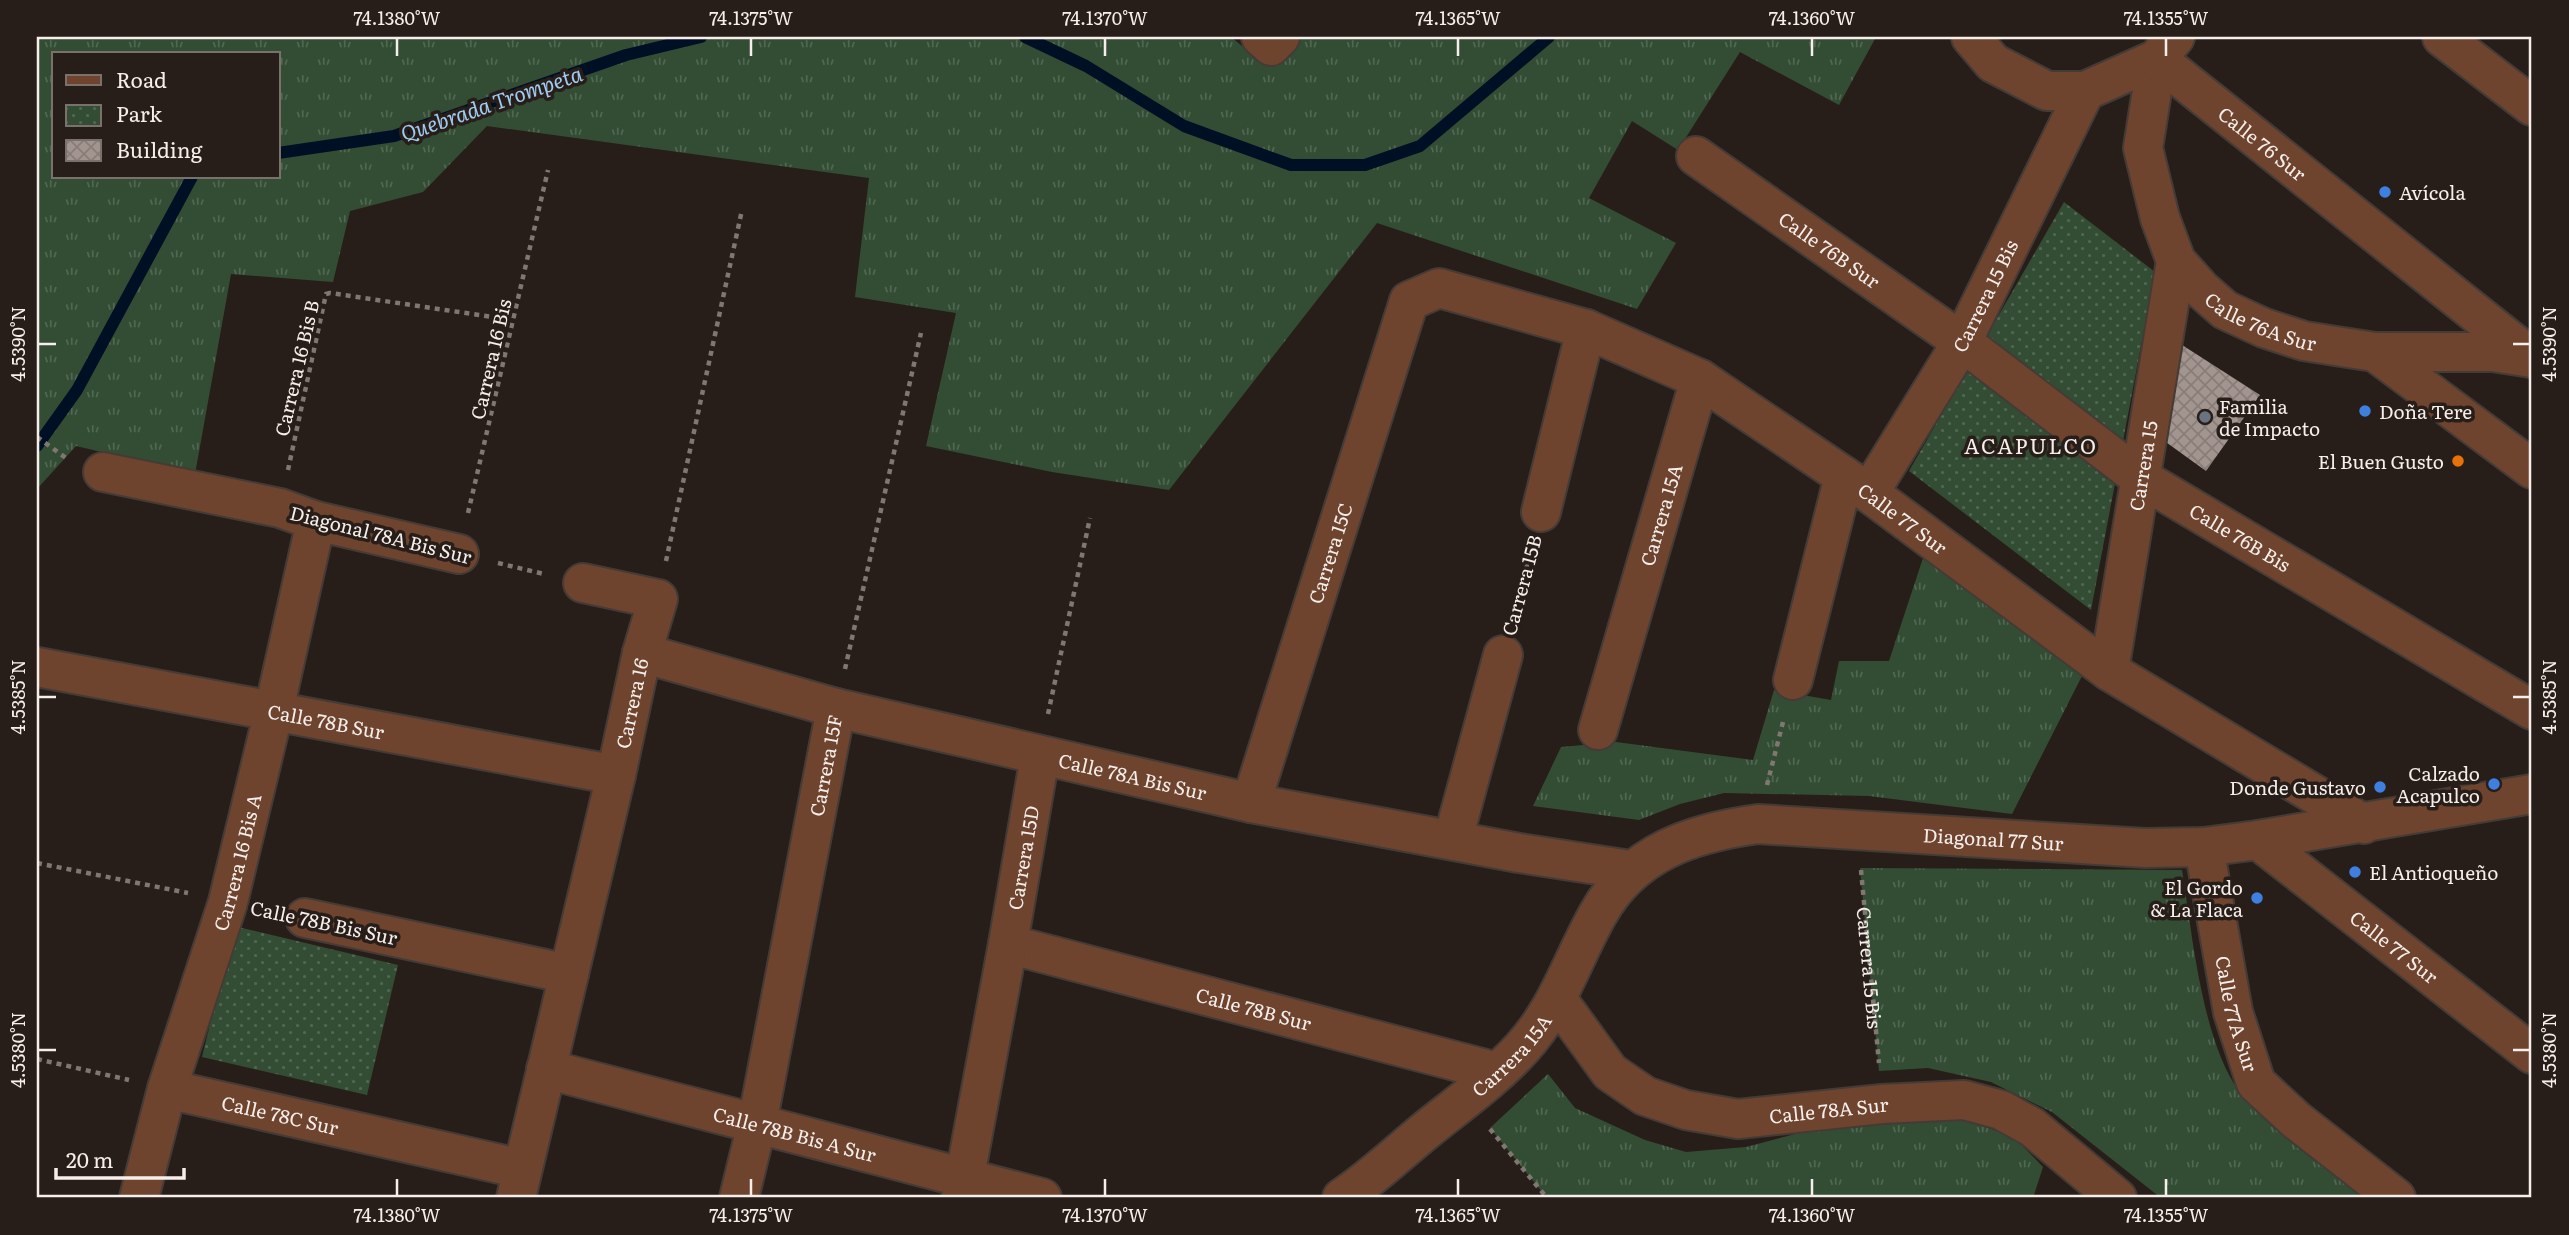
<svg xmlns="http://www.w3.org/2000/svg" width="2569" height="1235" font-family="Literata,serif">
  <defs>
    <pattern id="grass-tufts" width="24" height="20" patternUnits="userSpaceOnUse" patternTransform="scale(1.75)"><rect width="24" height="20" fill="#324d34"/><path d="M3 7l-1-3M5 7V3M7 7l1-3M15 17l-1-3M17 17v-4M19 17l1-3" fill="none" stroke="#506752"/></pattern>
    <pattern id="park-dots" width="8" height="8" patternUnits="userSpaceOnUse" patternTransform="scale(1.75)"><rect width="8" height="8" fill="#324d34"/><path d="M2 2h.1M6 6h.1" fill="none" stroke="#506752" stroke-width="1.8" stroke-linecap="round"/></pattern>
    <pattern id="building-cross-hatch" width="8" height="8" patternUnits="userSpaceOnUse" patternTransform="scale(1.75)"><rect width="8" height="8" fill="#a2948e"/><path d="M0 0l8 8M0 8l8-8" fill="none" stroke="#887d78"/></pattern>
  </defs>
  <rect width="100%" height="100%" fill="#281e19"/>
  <!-- grass -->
  <g fill="url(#grass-tufts)" fill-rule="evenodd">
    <path d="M37,37H1231L1259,60L1288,37H1876L1839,105L1740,52L1678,150L1632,121L1589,198L1676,243L1637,309L1377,223L1169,490L1052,472L926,446L956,313L855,297L869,178L487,126L423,192L350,211L333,282L231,274L195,474L76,446L37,489ZM54,54H278V177H54Z"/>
    <polygon points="1925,552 2085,670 2012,814 1869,796 1724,793 1680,804 1639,820 1533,806 1561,747 1616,742 1753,760 1774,690 1831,700 1839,661 1889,661"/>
    <path d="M1860,868L2182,870C2192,932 2202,1041 2239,1091C2269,1131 2325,1167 2364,1198H2161L2052,1112L1991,1082L1928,1068L1879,1071Z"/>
    <polygon points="1548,1074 1575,1108 1645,1140 1686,1152 1746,1147 1806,1131 1920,1117 1968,1121 2014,1137 2043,1167 2033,1198 1547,1198 1490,1128"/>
  </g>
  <!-- park -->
  <g fill="url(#park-dots)">
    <polygon points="2064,202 2155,272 2091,610 1909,471"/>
    <polygon points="234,926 398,965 367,1095 202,1057"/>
  </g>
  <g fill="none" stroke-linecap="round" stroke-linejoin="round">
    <!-- stream -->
    <g stroke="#001024" stroke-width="12">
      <polyline points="1025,37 1086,66 1184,126 1291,165 1365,165 1420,146 1549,37"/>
      <polyline points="278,153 394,136 626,55 701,37"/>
      <polyline points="37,446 77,390 192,177"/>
    </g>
  </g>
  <!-- building -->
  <polygon fill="url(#building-cross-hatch)" points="2179,343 2260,395 2206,471 2163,440"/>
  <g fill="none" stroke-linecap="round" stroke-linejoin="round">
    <!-- minor casing -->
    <g stroke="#453b36" stroke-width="42">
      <g id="minor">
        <polyline points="1261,37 1271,46 1280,37"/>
        <polyline points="1971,37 1993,63 2047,91 2085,91 2157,59 2175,37"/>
        <polyline points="2442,37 2532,106"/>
        <path id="s2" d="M2157,59L2143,148L2160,218L2176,261L2201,289L2225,310L2264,328L2304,341L2342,347L2375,352H2493L2532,358"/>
        <path id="s3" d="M2157,59L2532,358"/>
        <path id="s4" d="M1696,156L1962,342L2139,477L2532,710"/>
        <polyline points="2375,352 2532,469"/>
        <polyline points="103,472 280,508 316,521 459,554"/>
        <path id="s5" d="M1869,493L1962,342L2085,91"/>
        <polyline points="1541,512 1586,329"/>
        <path id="s6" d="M642,653L836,708L1251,803L1519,853L1630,870"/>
        <path id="s7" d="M37,667L616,775"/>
        <path id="s8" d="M2109,671L2176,261"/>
        <polyline points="1793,680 1844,476"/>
        <path id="s9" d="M1598,730L1700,379"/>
        <path id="s10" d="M1251,803L1409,301L1439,288L1586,329L1700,379L1869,493L2109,671L2364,824"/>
        <polyline points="1453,839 1503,655"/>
        <path id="s11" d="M2258,840L2532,1054"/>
        <path id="s12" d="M2204,847L2233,1012L2256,1083L2296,1120L2396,1198"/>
        <polyline points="305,918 569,974"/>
        <path id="s13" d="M1008,944L1497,1072"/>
        <path id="s14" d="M1557,999L1610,1072L1645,1096L1686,1110L1738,1119L1882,1104L1964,1100L2001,1110L2032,1127L2117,1198"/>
        <path id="s15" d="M546,1069L1042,1198"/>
        <path id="s16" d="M167,1089L522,1169"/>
        <path id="s17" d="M139,1198L167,1089L228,902L274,710L316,521"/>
        <path id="s18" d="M516,1198L616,775L642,653L658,599L583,583"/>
        <path id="s19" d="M739,1198L757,1124L836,708"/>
        <path id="s20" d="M961,1198L1008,944L1040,756"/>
        <path id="s21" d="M1342,1198C1371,1179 1397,1154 1425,1131C1457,1105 1493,1080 1522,1048C1558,1009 1572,960 1598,914C1632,853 1691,833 1758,824L2145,848L2204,847L2258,840L2532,794"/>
      </g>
    </g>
    <!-- path -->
    <g stroke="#807772" stroke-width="4.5" stroke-dasharray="5 5" stroke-linecap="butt">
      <polyline points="37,437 66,458"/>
      <polyline points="288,470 326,294 330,293 513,320"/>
      <polyline points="468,513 548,170"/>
      <polyline points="666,561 742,210"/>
      <polyline points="498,563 544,574"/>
      <polyline points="1513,616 1531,550"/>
      <polyline points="845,669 921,333"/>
      <polyline points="1048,714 1090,518"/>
      <polyline points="1767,785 1784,718"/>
      <polyline points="37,863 188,893"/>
      <path id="s1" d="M1861,870L1879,1063"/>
      <polyline points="37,1059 129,1080"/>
      <polyline points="1490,1129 1547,1198"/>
    </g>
    <!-- minor -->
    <use href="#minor" stroke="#6e442f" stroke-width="38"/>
  </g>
  <!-- ticks -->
  <path fill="none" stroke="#f6eeea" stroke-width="2.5" d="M397,38V56M751,38V56M1105,38V56M1458,38V56M1812,38V56M2166,38V56M38,344H56M2513,344H2530M38,697H56M2513,697H2530M38,1050H56M2513,1050H2530M397,1179V1196M751,1179V1196M1105,1179V1196M1458,1179V1196M1812,1179V1196M2166,1179V1196"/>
  <!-- markers -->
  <g fill="#3f7fe0" stroke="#281e19" stroke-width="2.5">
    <circle cx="2385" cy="192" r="7"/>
    <circle cx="2365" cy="411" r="7"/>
    <circle cx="2494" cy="784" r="7"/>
    <circle cx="2380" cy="787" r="7"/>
    <circle cx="2355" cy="872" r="7"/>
    <circle cx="2257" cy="898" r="7"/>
  </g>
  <circle fill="#6b7280" stroke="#281e19" stroke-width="2.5" cx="2205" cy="417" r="7"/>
  <circle fill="#e8710a" stroke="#281e19" stroke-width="2.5" cx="2458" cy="461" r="7"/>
  <g text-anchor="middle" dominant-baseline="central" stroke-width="7" stroke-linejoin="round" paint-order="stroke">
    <!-- street labels -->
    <g font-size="19" fill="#f6eeea" stroke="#281e19">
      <text stroke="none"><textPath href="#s3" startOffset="135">Calle 76 Sur</textPath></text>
      <text stroke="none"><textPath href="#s4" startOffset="163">Calle 76B Sur</textPath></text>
      <text stroke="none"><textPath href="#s5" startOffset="229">Carrera 15 Bis</textPath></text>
      <text stroke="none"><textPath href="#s2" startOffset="315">Calle 76A Sur</textPath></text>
      <text transform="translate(490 359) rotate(-77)">Carrera 16 Bis</text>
      <text transform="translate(296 368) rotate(-77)">Carrera 16 Bis B</text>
      <text stroke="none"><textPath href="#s8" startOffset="208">Carrera 15</textPath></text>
      <text stroke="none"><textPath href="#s9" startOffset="224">Carrera 15A</textPath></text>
      <text stroke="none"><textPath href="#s10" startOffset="1082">Calle 77 Sur</textPath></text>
      <text transform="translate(381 534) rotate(14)">Diagonal 78A Bis Sur</text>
      <text stroke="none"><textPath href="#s4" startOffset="665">Calle 76B Bis</textPath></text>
      <text stroke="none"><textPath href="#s10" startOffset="262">Carrera 15C</textPath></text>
      <text transform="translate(1521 585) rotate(-75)">Carrera 15B</text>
      <text stroke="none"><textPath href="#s18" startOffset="508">Carrera 16</textPath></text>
      <text stroke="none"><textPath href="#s7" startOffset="294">Calle 78B Sur</textPath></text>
      <text stroke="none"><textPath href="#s19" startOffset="441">Carrera 15F</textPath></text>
      <text stroke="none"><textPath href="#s6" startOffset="506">Calle 78A Bis Sur</textPath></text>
      <text stroke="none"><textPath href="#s21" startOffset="816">Diagonal 77 Sur</textPath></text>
      <text stroke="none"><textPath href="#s20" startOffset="346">Carrera 15D</textPath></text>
      <text stroke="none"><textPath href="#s17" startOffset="350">Carrera 16 Bis A</textPath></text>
      <text transform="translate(324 922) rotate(12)">Calle 78B Bis Sur</text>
      <text stroke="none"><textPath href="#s11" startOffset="173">Calle 77 Sur</textPath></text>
      <text stroke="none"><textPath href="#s1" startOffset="98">Carrera 15 Bis</textPath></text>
      <text stroke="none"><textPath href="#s13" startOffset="254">Calle 78B Sur</textPath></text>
      <text stroke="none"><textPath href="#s12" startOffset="170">Calle 77A Sur</textPath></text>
      <text stroke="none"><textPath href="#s21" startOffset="222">Carrera 15A</textPath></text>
      <text stroke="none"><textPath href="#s14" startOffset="320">Calle 78A Sur</textPath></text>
      <text stroke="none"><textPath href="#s16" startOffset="116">Calle 78C Sur</textPath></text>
      <text stroke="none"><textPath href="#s15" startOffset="257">Calle 78B Bis A Sur</textPath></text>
    </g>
    <!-- poi labels -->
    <g font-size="19" fill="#f6eeea" stroke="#281e19" text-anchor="start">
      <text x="2399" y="192">Avícola</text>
      <text x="2219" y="406">Familia<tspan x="2219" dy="22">de Impacto</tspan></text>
      <text x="2379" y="411">Doña Tere</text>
      <text x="2444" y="461" text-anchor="end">El Buen Gusto</text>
      <text x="2480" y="773" text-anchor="end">Calzado<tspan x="2480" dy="22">Acapulco</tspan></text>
      <text x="2366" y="787" text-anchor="end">Donde Gustavo</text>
      <text x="2369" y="872">El Antioqueño</text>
      <text x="2243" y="887" text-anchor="end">El Gordo<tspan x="2243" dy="22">&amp; La Flaca</tspan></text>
    </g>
    <!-- water labels -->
    <g font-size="21" font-style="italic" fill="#a1ccf2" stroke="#281e19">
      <text transform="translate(491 102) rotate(-19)">Quebrada Trompeta</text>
    </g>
    <!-- neighbourhood labels -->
    <g font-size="21" letter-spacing="2" fill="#f6eeea" stroke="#281e19">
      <text x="2031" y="444">ACAPULCO</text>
    </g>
  </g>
  <!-- border -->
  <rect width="2569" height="1235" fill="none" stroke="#281e19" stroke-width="77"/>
  <!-- legend -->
  <rect x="52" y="52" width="228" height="126" fill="#281e19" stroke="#7a716d" stroke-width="2"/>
  <rect x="66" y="75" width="35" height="10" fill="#6e442f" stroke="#7a716d" stroke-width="2"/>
  <text x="116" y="88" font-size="21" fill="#f6eeea">Road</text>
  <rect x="66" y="105" width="35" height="21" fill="url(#park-dots)" stroke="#7a716d" stroke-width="2"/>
  <text x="116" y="122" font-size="21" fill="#f6eeea">Park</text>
  <rect x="66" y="140" width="35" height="21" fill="url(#building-cross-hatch)" stroke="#7a716d" stroke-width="2"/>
  <text x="116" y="158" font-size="21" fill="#f6eeea">Building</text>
  <!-- scale -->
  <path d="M56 1168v10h128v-10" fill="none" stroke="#f6eeea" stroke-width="3.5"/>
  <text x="66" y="1168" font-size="21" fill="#f6eeea" stroke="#281e19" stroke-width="5" paint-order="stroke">20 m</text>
  <rect x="38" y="38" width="2492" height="1158" fill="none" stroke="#f6eeea" stroke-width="2.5"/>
  <g font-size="18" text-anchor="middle" fill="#f6eeea">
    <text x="397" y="25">74.1380°W</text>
    <text x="751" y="25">74.1375°W</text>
    <text x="1105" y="25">74.1370°W</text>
    <text x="1458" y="25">74.1365°W</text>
    <text x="1812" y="25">74.1360°W</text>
    <text x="2166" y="25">74.1355°W</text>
    <text transform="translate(19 344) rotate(-90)" y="6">4.5390°N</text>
    <text transform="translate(2550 344) rotate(-90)" y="6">4.5390°N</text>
    <text transform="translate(19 697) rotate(-90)" y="6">4.5385°N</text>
    <text transform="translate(2550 697) rotate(-90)" y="6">4.5385°N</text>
    <text transform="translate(19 1050) rotate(-90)" y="6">4.5380°N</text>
    <text transform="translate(2550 1050) rotate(-90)" y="6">4.5380°N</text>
    <text x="397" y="1222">74.1380°W</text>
    <text x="751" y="1222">74.1375°W</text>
    <text x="1105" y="1222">74.1370°W</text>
    <text x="1458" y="1222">74.1365°W</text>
    <text x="1812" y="1222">74.1360°W</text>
    <text x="2166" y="1222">74.1355°W</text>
  </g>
</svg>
